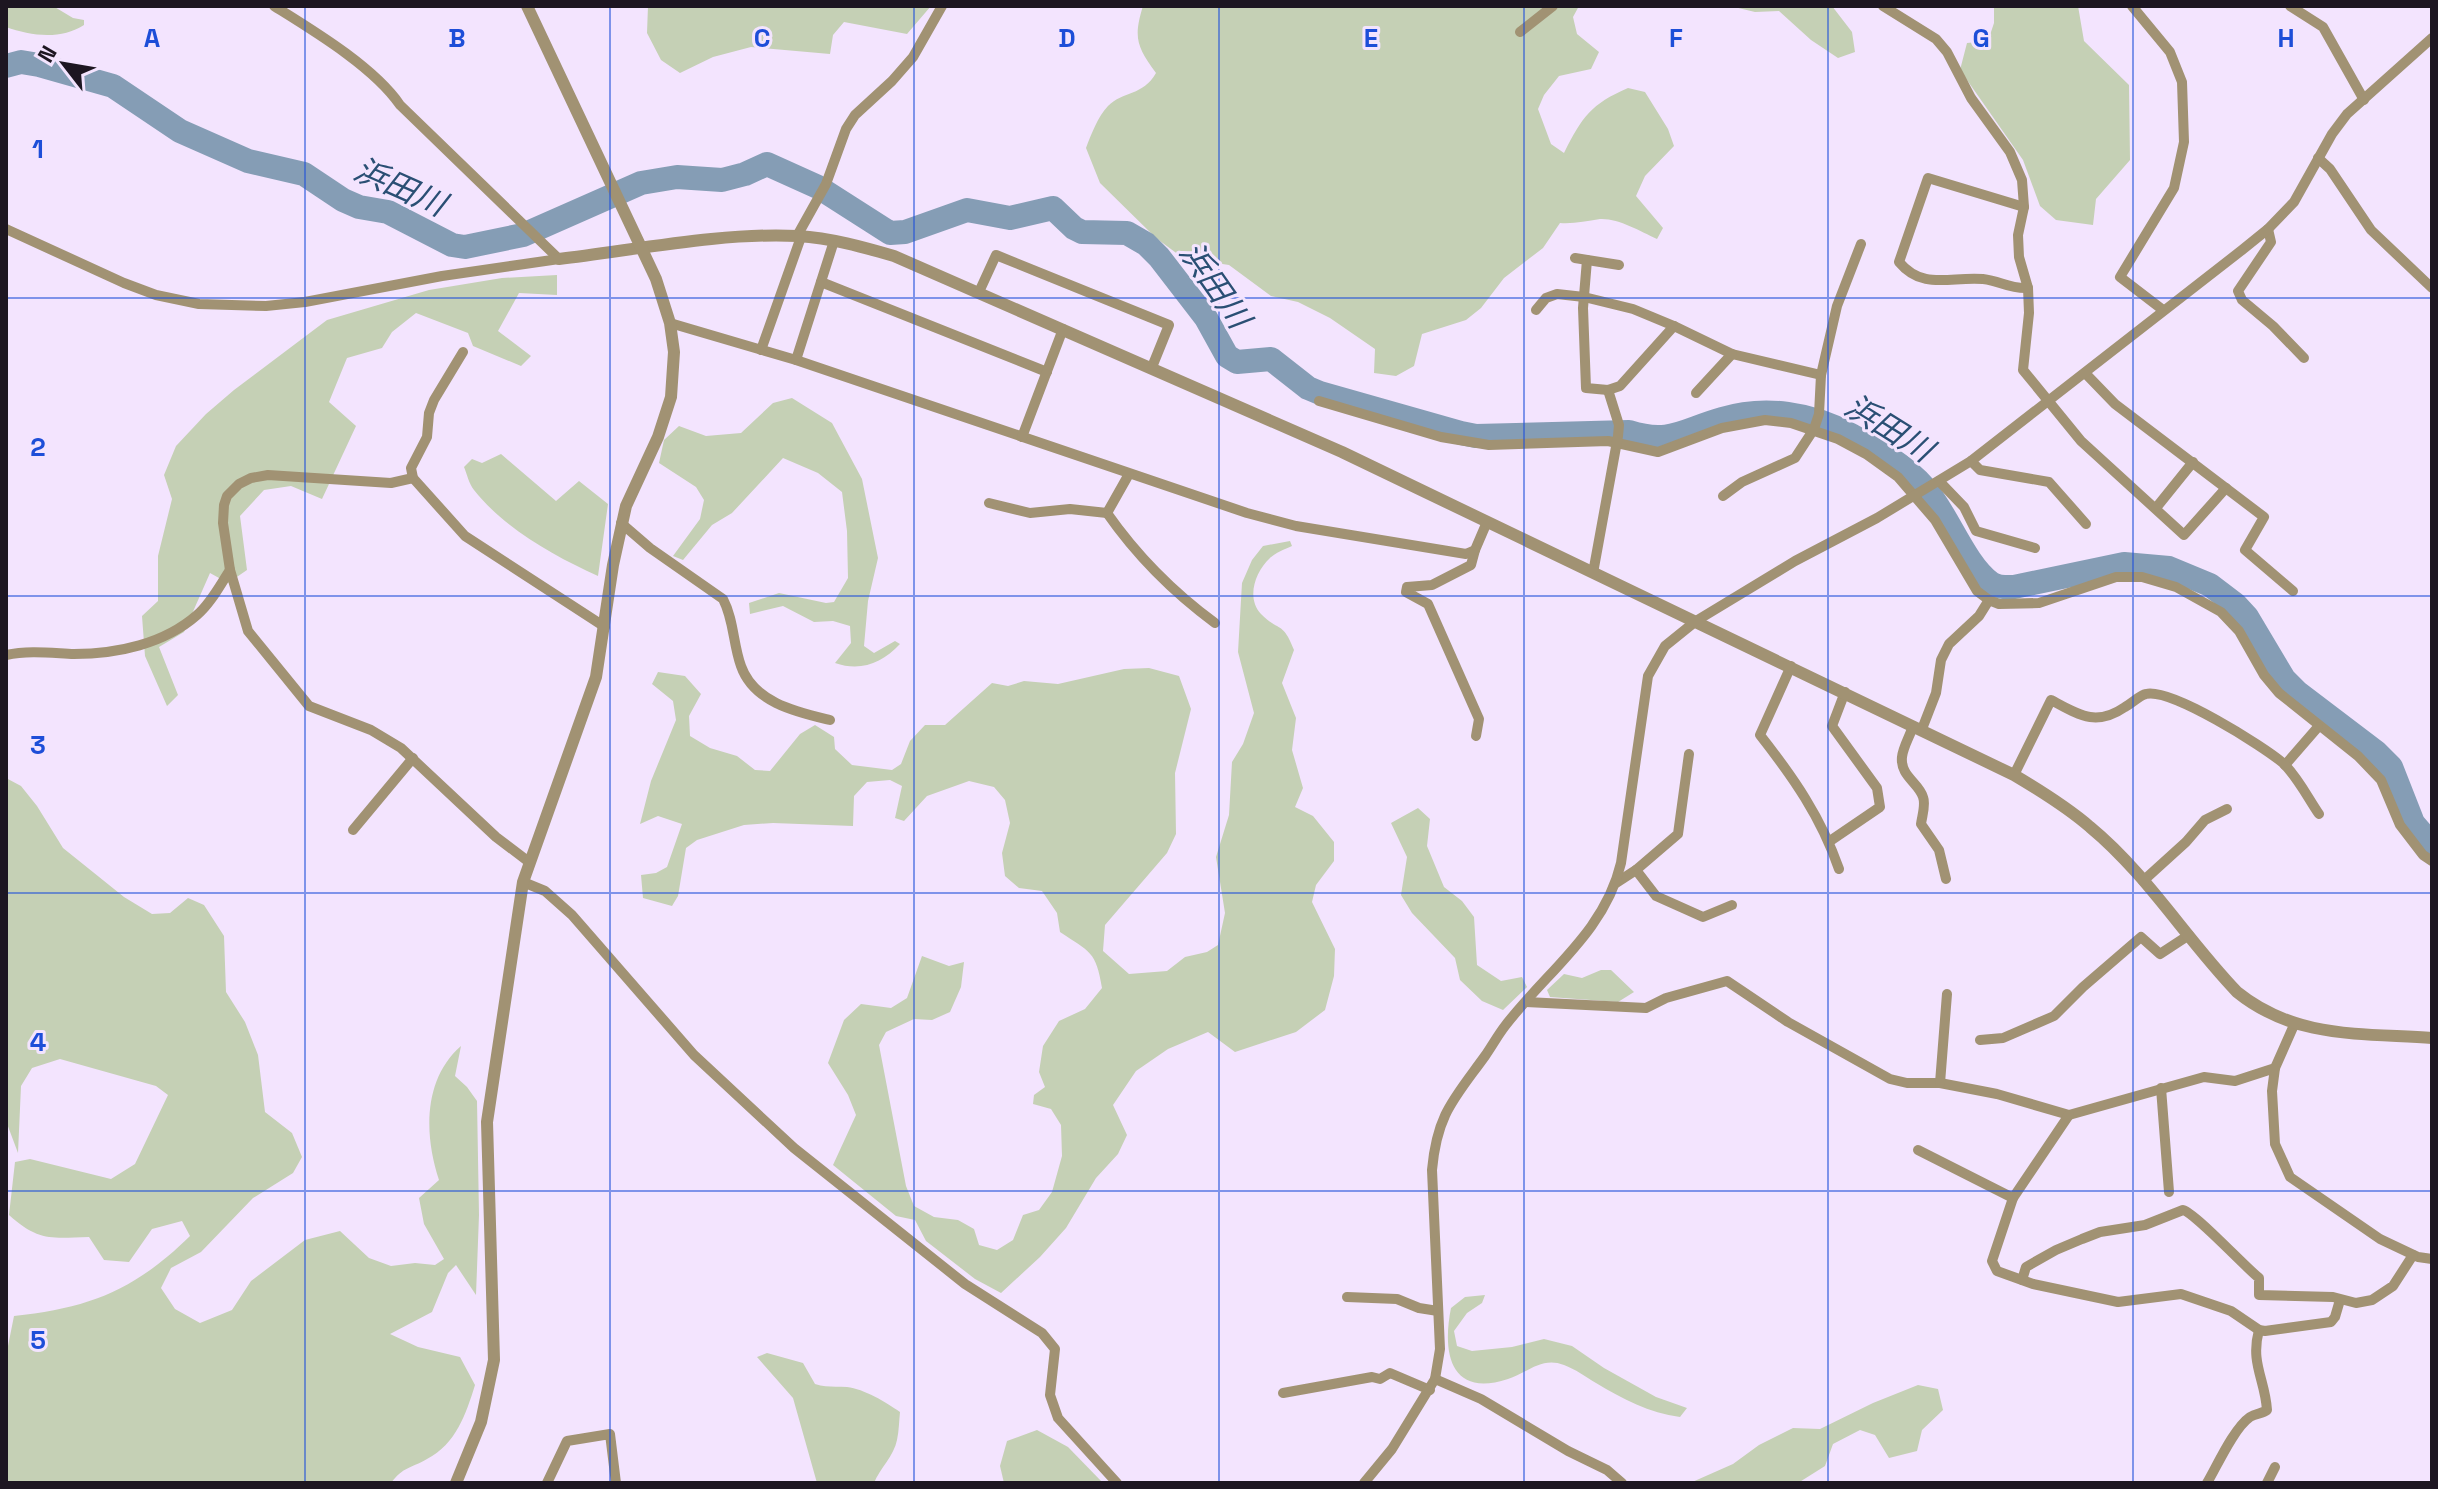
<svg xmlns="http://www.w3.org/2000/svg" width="2438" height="1489" font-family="'Space Grotesk','Noto Sans JP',sans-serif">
  <rect width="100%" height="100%" fill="#f3e4fe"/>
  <!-- green -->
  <g fill="#c5d0b5">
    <path d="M6,6H53L73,18L84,20V25C61,40 31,36 6,27Z"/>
    <polygon points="648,6 931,6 907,34 844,22 833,35 830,54 751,47 713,57 680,73 661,60 647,33"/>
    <path d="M1143,6H1579L1573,17L1577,34L1599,52L1591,69L1559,76L1544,95L1538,109L1551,144L1564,153C1582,117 1591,104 1628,88L1645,92L1668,129L1674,146L1645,176L1636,196L1663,228L1657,239C1640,231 1618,218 1600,219C1586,221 1574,224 1560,223L1543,248L1504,278L1481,308L1466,320L1422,334L1414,366L1396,376L1374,373L1375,349L1330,318L1298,302L1271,296L1229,265L1183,258L1156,238L1100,183L1086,148C1091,135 1098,116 1108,106C1123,91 1143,96 1156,73C1137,47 1133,38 1143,6Z"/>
    <polygon points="1730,6 1832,6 1852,32 1855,52 1838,58 1811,40 1779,11 1755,12"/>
    <polygon points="1994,6 2078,6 2084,41 2129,85 2130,160 2096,199 2093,225 2056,220 2040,206 2023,160 1960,70 1967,43 1988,41 1994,23"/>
    <polygon points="557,275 557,295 519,293 498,331 531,356 521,366 473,346 468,333 416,313 392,332 382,348 347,358 329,402 356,426 322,499 291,486 264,490 240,516 247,570 228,583 210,573 184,632 159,647 178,695 167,706 145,656 142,616 158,601 158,556 172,499 164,475 176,446 206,414 234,390 327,320 429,290 502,278"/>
    <path d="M792,398L832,423L862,479L878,558L868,601L864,646L874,653L895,641L900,644C882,663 861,672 835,663L851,643L850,626L833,621L814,622L783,606L750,614L749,603L779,593L826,603L834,602L848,578L847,531L842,492L818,473L783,458L732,513L712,525L683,560L673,556L700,519L704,500L696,487L659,463L664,440L679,426L706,436L741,433L773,403Z"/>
    <path d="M501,454L556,501L579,481L608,504L598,576C554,556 505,529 474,490C469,484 467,474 464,467L472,459L482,463Z"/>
    <path d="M1290,541L1292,546C1285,549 1275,553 1270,558C1255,572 1246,598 1261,614C1279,632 1283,621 1294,650L1282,683L1296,718L1292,750L1303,788L1295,807L1313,816L1334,842V861L1316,885L1312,902L1335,949L1334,976L1325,1010L1296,1032L1235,1052L1208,1032L1168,1049L1136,1071L1113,1105L1127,1135L1118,1154L1096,1178L1066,1228L1040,1257L1001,1293L975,1279L926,1241L915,1220L896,1216L833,1165L856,1115L848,1095L828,1063L844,1020L861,1004L891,1008L907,998L922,956L949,966L964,962L961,987L950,1012L932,1020L914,1019L886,1032L879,1045L906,1186L914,1206L934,1217L958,1220L974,1229L979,1245L997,1250L1013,1240L1023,1215L1039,1210L1052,1192L1062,1156L1061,1125L1051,1109L1033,1104L1034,1095L1045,1087L1039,1072L1043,1046L1059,1021L1085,1009L1102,988C1096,951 1090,952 1060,932L1057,913L1042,891L1019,888L1005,876L1002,853L1010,823L1005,800L994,787L969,781L927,796L904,821L895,818L902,786L890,780L867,782L854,796L853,826L773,823L744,825L697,840L686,848L678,896L672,906L643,898L641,875L656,873L667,867L682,824L658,816L640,824L651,781L676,720L673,701L652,684L658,672L685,676L701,694L689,716L690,736L710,748L737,756L755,770L770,771L800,734L815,725L834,737L835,749L852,765L892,770L901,764L910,741L925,725H945L992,683L1008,686L1024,681L1058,684L1124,669L1149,668L1179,676L1191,709L1175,773L1176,834L1167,853L1105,925L1103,951L1129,974L1167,971L1185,957L1207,952L1218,945L1225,913L1216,857L1229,815L1232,762L1243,744L1254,713L1238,652L1242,583L1252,560L1263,546Z"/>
    <path d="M6,778L21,786L37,806L63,848L124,897L152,914L170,913L188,898L204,905L224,936L226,992L245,1022L258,1055L265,1112L292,1133L302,1157L293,1173L253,1198L201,1252L171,1268L161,1288L175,1309L200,1323L232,1310L251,1281L305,1240L340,1231L369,1258L391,1266L415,1263L435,1265L444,1259L424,1224L419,1198L439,1180C424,1135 423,1079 461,1046L455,1076L467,1087L477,1101L479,1215L476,1295L456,1265L448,1273L432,1312L390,1334L418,1347L460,1357L475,1385C466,1414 456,1444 427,1459C410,1469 404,1466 391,1483H6V1356L14,1316C90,1308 135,1290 190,1236L182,1221L152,1229L129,1262L104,1260L89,1237C52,1238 39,1242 9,1215L15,1162L30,1159L111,1179L135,1164L168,1095L156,1086L60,1059L32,1068L21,1086L18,1153L6,1121Z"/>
    <polygon points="1418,808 1430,819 1427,846 1444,887 1462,901 1474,917 1477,965 1501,981 1522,977 1527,987 1503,1010 1482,1001 1460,980 1455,958 1412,913 1401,895 1407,857 1391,823"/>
    <polygon points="1601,970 1611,970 1634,992 1618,1002 1550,997 1547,990 1564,974 1582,978"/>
    <path d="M1485,1295L1482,1303L1467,1313L1454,1331L1457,1346L1472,1351L1512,1347L1544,1339L1572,1346L1604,1368L1656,1397L1687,1408L1680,1417C1649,1413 1623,1399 1596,1383C1586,1377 1575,1369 1564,1365C1542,1356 1527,1373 1508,1379C1450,1398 1442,1353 1451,1308L1465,1297Z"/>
    <path d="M767,1353L803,1363L815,1384C826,1388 835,1386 847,1387C864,1389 886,1402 900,1412C899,1421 899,1431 897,1440C894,1456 880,1468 874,1483H817L793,1398L757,1357Z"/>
    <polygon points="1918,1385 1938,1389 1943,1410 1922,1430 1917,1451 1889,1458 1875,1435 1860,1430 1833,1444 1825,1466 1798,1483 1690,1483 1733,1464 1759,1445 1793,1428 1820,1429 1873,1403"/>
    <polygon points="1037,1430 1068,1447 1103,1483 1004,1483 1000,1466 1007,1441"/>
  </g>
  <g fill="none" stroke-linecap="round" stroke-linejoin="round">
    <!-- river -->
    <path stroke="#859db5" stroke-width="24" d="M6,66L21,62L39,65L113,86L180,131L248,161L304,174L343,200L359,207L388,212L452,245L465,247L523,235L641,183L677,177L722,180L745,174L767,164L818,187L890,233L905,232L967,210L1010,218L1053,208L1074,228L1082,232L1127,233L1146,244L1159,257L1206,318L1227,356L1237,362L1271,359L1308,388L1320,393L1461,433L1476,436L1629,432C1670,445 1683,430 1722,419C1765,406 1811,413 1851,435C1876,449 1906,466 1925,488C1947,513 1965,565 1991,583C1998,588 2006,587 2014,587L2124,564L2169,568L2210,585L2235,604L2247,617L2284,679L2297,692L2376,752L2391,767L2413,823L2432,845"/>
    <!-- minor -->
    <g stroke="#a19273" stroke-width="10">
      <path d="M274,6C314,31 374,67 400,105L559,259"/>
      <polyline points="1883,6 1936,39 1947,52 1971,98 2010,152 2022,180 2024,207 2018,235 2019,257 2028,288 2029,313 2023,370 2081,441 2184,535 2226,488"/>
      <polyline points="2132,6 2170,52 2182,82 2184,142 2174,188 2120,277 2163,310"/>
      <polyline points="2290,6 2323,27 2364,100"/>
      <polyline points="1520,32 1553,6"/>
      <polyline points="2318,158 2330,169 2371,230 2432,288"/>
      <path d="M2024,207L1928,178L1899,262C1923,291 1951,276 1983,279C2001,281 2008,289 2028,288"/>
      <polyline points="6,229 124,283 156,295 199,304 266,306 305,302 442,276 559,259"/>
      <polyline points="2268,229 2271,242 2238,291 2242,300 2273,326 2304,358"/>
      <polyline points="797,236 826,184 846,129 855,115 892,81 913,57 942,6"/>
      <polyline points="1575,258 1619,265"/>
      <polyline points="1587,260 1583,308 1586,388 1608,390 1620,386 1674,326"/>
      <polyline points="821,282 1047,372"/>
      <polyline points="979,292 996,255 1169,325 1152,367"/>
      <polyline points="1536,310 1546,298 1557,294 1584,297 1633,309 1674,326 1732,354 1821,375"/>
      <polyline points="670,323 796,360 1247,513 1296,526 1466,554 1475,550 1487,522"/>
      <polyline points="761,350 801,237"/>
      <polyline points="463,352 434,400 429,413 427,437 411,468 413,478 465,536 605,627"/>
      <polyline points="796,360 834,241"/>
      <polyline points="2085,373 2115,404 2264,517 2245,550 2293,591"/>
      <polyline points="1696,393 1732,354"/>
      <polyline points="1319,401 1441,437 1489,445 1608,441 1658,452 1722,428 1765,420 1791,423 1838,439 1866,454 1898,477 1935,520 1977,591 1989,600 1999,604 2039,603 2116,577 2142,577 2176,587 2221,612 2239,631 2264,675 2279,693 2358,756 2381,780 2400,825 2423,855 2432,861"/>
      <polyline points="1022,437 1063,329"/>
      <polyline points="1971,461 1980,470 2049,482 2086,524"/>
      <path d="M1129,474L1107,513C1137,556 1173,592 1215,623"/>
      <polyline points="413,478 391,483 268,475 251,478 239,484 227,496 224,505 223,523 230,570 248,631 309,706 371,730 401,748 496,837 529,862"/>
      <polyline points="1939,481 1964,507 1976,531 2035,548"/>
      <polyline points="1723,496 1742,482 1795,458 1814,429 1819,414 1821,375 1837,306 1861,244"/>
      <polyline points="989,503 1030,513 1070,509 1107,513"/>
      <polyline points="2156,508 2193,462"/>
      <path d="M621,523L650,548L723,599C734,620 733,644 741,666C754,703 797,712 830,720"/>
      <polyline points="1475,550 1471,565 1432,585 1407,587 1406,592 1428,604 1479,719 1476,736"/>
      <polyline points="1593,573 1618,436 1619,425 1608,390"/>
      <path d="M6,655C29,650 51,653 74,654C117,654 164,644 197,615C211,603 220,585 230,570"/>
      <path d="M1791,666L1760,735C1793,777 1821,817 1839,869"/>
      <path d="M1913,726C1910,736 1903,747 1902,757C1900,776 1919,783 1923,797C1926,805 1922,816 1921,824L1939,850L1946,879"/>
      <polyline points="1922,729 1936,693 1941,660 1949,644 1979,616 1989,600"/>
      <polyline points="2285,765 2318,727"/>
      <path d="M2014,775L2051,700C2079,715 2096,727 2125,707C2131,704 2140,695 2146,694C2171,688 2263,746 2283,763C2297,776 2308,798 2319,814"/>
      <polyline points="353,830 413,758"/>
      <polyline points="1830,841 1880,807 1877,788 1832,726 1845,692"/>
      <polyline points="1636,870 1656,896 1703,917 1732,905"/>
      <polyline points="2143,881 2186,842 2205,820 2227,809"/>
      <polyline points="523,882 545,891 572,915 694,1055 794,1148 965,1284 1042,1333 1055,1349 1050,1395 1058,1418 1117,1483"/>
      <polyline points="1616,883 1636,870 1678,834 1689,754"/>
      <polyline points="1526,1002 1646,1008 1666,998 1727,981 1788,1022 1890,1079 1907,1083 1940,1083 1997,1094 2069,1115 2204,1077 2235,1081 2275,1068"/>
      <polyline points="2294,1025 2275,1068 2272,1091 2275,1144 2290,1177 2380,1239 2418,1257 2432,1259"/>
      <polyline points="1980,1040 2003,1038 2054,1016 2083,987 2141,937 2160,954 2189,935"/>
      <polyline points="1940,1083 1947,994"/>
      <polyline points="2161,1088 2169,1192"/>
      <polyline points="2069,1115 2013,1198 1992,1261 1997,1271 2033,1284 2118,1302 2181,1294 2231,1311 2259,1330 2265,1331 2331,1322 2335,1317 2340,1300"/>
      <polyline points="1918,1150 2013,1198"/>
      <path d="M2022,1280L2026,1267L2056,1250L2082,1239L2100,1232L2145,1225L2183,1210C2195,1213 2244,1266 2259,1278V1295L2333,1297L2356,1303L2372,1300L2393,1286L2413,1255"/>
      <polyline points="1347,1297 1397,1299 1419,1308 1438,1311"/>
      <polyline points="1435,1379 1481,1399 1568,1451 1607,1470 1622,1483"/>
      <polyline points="1283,1393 1372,1377 1380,1379 1390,1373 1430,1390"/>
      <polyline points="547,1483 567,1441 610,1434 616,1483"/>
      <path d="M1364,1483L1392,1449L1435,1379L1440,1349L1432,1170C1437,1114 1454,1099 1485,1056C1492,1046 1498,1035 1505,1026C1546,972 1605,932 1621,863L1648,676L1665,646L1696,621L1795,561L1877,518L1971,461L2242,250L2268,229L2294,202L2332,134L2347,114L2432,38"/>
      <path d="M2207,1483C2217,1466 2234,1428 2250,1417C2256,1413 2262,1414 2267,1410C2265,1379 2250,1363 2259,1330"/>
      <polyline points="2267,1483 2275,1467"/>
    </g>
    <!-- tertiary -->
    <g stroke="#a19273" stroke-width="12">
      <path d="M559,259C635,250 723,232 798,236C831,238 863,247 894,256L1342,452L2014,775C2041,791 2067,807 2090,827C2147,874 2186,939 2237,992C2295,1039 2361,1033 2432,1038"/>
      <polyline points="456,1483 481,1422 494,1360 487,1122 523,882 596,677 613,565 626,506 658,437 671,397 674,352 670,323 656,279 527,6"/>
    </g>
  </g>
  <!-- grid -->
  <path fill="none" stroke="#1d4ed8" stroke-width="2" stroke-opacity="0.55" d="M305,6V1483M610,6V1483M914,6V1483M1219,6V1483M1524,6V1483M1828,6V1483M2133,6V1483M6,298H2432M6,596H2432M6,893H2432M6,1191H2432"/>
  <g text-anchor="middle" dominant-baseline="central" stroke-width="6" stroke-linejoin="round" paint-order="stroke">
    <!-- water labels -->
    <g font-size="32" font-style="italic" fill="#2a4f74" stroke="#f3e4fe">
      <text transform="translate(400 187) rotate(24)">浜田川</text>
      <text transform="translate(1215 285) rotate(55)">浜田川</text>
      <text transform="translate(1889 428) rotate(32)">浜田川</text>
    </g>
  </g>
  <g font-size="26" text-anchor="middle" font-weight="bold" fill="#1d4ed8" stroke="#f3e4fe" stroke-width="6" stroke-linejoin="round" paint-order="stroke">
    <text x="152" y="47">A</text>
    <text x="457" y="47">B</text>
    <text x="762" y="47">C</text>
    <text x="1067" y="47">D</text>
    <text x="1371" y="47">E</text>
    <text x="1676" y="47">F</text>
    <text x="1981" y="47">G</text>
    <text x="2286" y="47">H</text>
    <text x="38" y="158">1</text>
    <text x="38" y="456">2</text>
    <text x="38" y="754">3</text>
    <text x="38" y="1051">4</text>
    <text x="38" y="1349">5</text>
  </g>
  <!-- border -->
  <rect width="2438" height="1489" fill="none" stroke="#1d1621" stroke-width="16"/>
  <!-- north arrow -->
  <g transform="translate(64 64) rotate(301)" stroke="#f3e4fe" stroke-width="6" paint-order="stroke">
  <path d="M0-6L14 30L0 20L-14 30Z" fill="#1d1621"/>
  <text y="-12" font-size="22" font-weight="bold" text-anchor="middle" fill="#1d1621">N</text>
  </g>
</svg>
